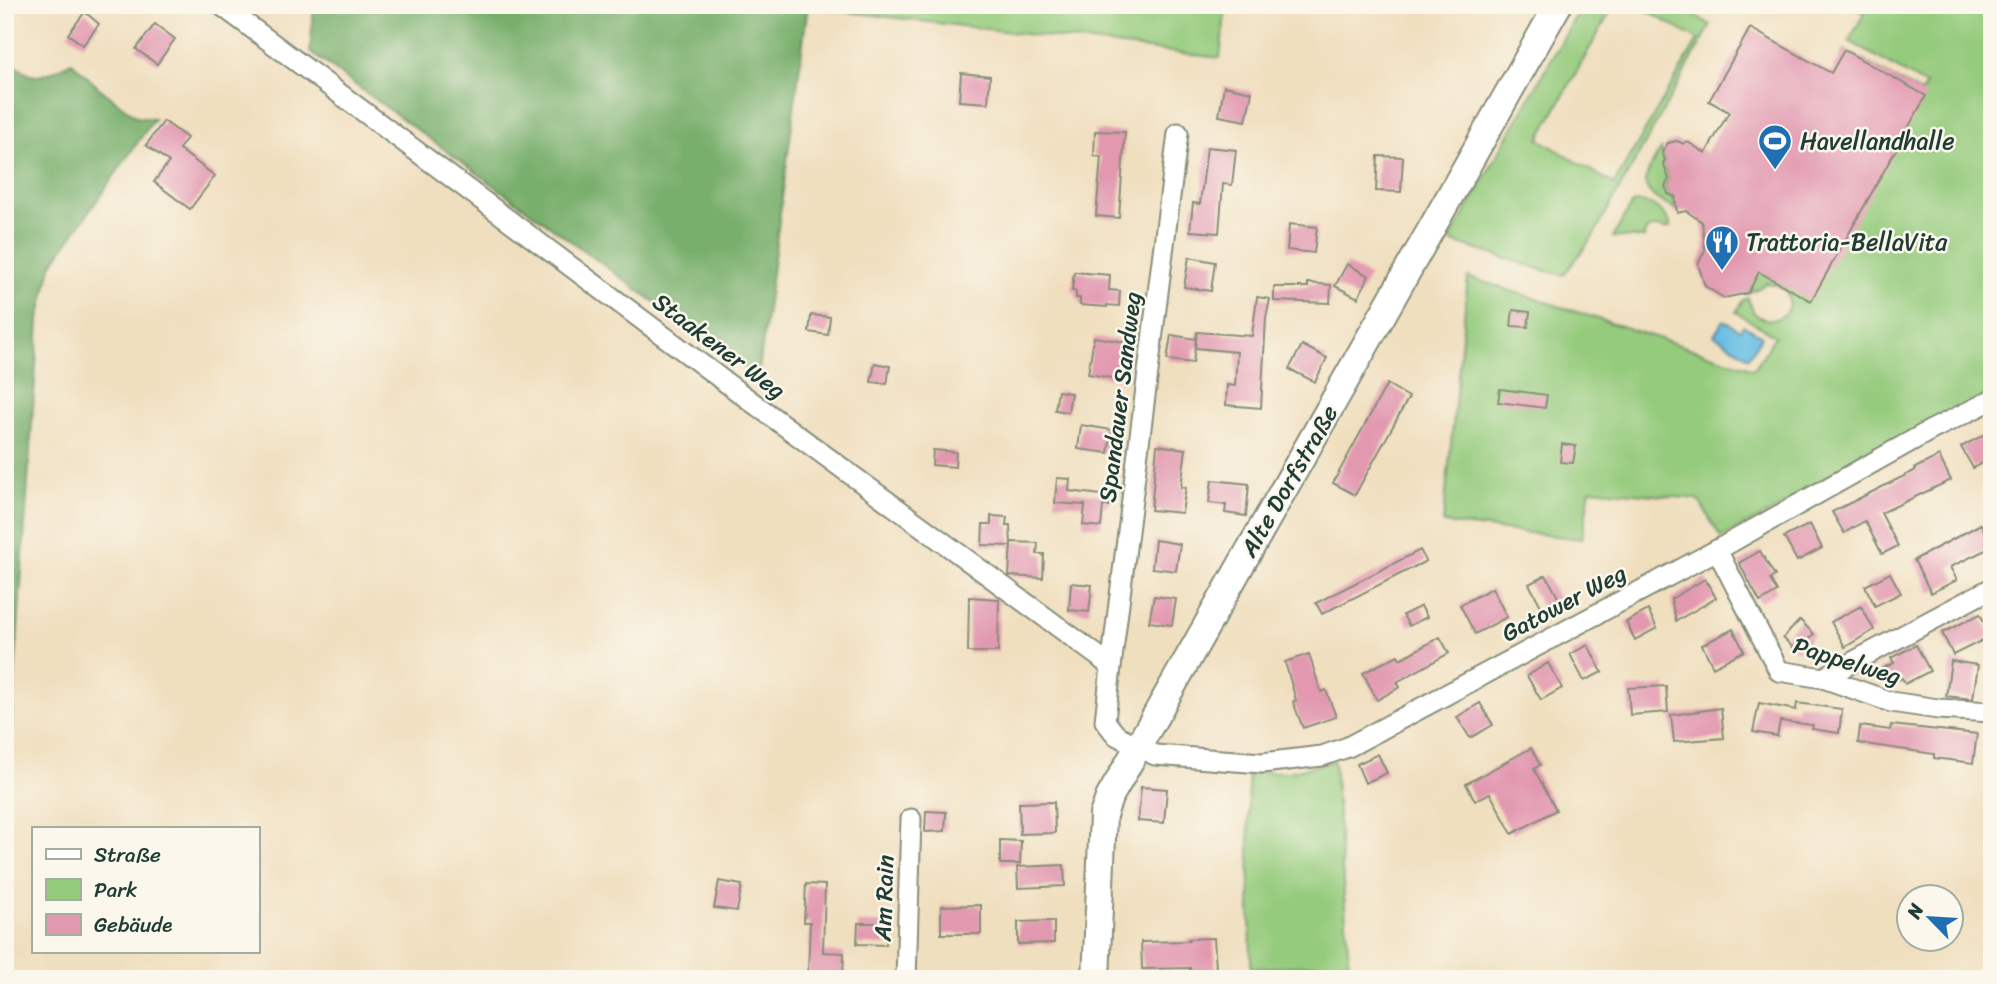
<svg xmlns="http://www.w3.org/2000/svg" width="1997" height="984" font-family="Sriracha,sans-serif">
  <rect width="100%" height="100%" fill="#fbf7ec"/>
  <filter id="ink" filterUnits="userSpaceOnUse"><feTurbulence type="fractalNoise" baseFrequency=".0143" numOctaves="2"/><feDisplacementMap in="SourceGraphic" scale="14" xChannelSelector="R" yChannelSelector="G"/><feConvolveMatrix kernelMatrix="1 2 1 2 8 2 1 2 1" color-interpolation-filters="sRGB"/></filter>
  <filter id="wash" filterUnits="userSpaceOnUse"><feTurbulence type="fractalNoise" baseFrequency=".00686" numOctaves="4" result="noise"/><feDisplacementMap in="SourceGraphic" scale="28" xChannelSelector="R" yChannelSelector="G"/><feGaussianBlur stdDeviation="1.57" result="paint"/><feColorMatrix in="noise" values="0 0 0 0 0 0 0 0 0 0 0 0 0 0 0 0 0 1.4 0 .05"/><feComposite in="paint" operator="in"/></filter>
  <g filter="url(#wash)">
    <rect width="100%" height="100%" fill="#f0dfbf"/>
    <!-- green -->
    <g fill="#95cb7d" stroke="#5a8458" stroke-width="2">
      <polygon points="808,5 1226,5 1220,58 808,7"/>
      <polygon points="1582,5 1614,5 1539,139 1614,184 1698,40 1637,5 1678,5 1711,25 1592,238 1564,275 1546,271 1449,241"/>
      <path d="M1851,5H1992V398L1721,538L1698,499L1590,489L1582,539L1443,523L1468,277L1754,369L1775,336L1736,312L1743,300L1748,298C1750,303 1752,310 1755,314C1758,317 1760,318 1765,319C1796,324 1798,283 1766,283L1759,288L1748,293L1844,50L1921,93L1926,85L1849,41L1865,12Z"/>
      <path d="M1661,149L1665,160L1663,163L1669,179L1665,186L1668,194L1673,197L1676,210C1669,205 1658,201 1652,195C1637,182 1654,161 1661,149Z"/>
      <path d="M1638,202C1653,202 1667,213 1671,227L1665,229C1657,226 1652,226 1645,232L1644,238L1613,237L1632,204Z"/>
      <polygon points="1334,761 1349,962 1251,969 1248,772 1289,772"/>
    </g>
    <!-- forest -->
    <g fill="#78af6c" stroke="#4c7650" stroke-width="2">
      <polygon points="314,5 808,5 758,377 310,52"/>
      <path d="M5,57C37,84 36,79 72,62L99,88L137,117L154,119L51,266L39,321L9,759H5Z"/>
    </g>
    <!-- water -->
    <polygon fill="#67bde3" stroke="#437d8c" stroke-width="2" points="1723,320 1740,330 1743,325 1762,336 1749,357 1714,335"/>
    <g id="blocks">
      <!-- building -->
      <g fill="#e299b0">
        <polygon points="85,12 99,24 83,45 68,34"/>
        <polygon points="155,24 175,39 157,64 136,49"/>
        <polygon points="1750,28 1831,73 1844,50 1926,96 1811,301 1759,272 1748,293 1724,298 1705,286 1698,264 1705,250 1702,222 1686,211 1677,213 1675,197 1668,194 1665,186 1669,179 1663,163 1665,160 1662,152 1668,143 1677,141 1684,144 1686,141 1706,153 1729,112 1709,101"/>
        <polygon points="961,73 990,76 988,103 959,101"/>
        <polygon points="1224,86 1252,92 1246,121 1219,116"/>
        <polygon points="164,121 187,138 179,149 215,176 190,209 154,182 169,162 146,145"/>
        <polygon points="1095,131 1125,132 1119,218 1096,216 1101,157 1094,156"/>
        <polygon points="1207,147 1236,150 1232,185 1223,184 1219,233 1190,231 1193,203 1200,204"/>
        <polygon points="1378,156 1403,157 1401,192 1376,191"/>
        <polygon points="1289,224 1317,227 1314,253 1287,250"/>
        <polygon points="1189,257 1215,262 1211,291 1184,287"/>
        <polygon points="1347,264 1369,276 1358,298 1335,286"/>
        <polygon points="1074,272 1110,275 1109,290 1120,291 1119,306 1107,305 1107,307 1080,305 1080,298 1076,298 1076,291 1072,291"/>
        <polygon points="1308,283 1331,285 1330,303 1274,301 1274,287 1308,287"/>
        <polygon points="1257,297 1270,299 1266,318 1261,408 1226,405 1227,385 1235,386 1237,352 1195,348 1197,332 1252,336"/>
        <polygon points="1513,310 1530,312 1528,327 1511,326"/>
        <polygon points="811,315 830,317 828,335 809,332"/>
        <polygon points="1171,335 1196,339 1193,363 1167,360"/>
        <polygon points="1094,337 1124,342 1118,379 1088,374"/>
        <polygon points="1302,345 1327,358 1315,382 1289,369"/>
        <polygon points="875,363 890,366 887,384 871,382"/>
        <polygon points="1387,384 1409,397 1355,495 1333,483"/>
        <polygon points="1500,389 1547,395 1545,408 1498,402"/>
        <polygon points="1058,391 1071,393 1068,412 1055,410"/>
        <polygon points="1081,425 1112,430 1108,453 1078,449"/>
        <polygon points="1985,434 1992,448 1992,458 1973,468 1961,447"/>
        <polygon points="1562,444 1576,446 1573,463 1560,462"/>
        <polygon points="1157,445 1186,449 1181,487 1186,487 1182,513 1151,510"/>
        <polygon points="933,450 956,452 955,467 932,465"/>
        <polygon points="1939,456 1951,480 1881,513 1898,546 1882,554 1865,521 1844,533 1832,512 1916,470 1915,468"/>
        <polygon points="1057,478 1070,479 1069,491 1110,496 1109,506 1103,506 1101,527 1083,525 1085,505 1055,503"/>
        <polygon points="1212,480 1249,484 1246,516 1225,513 1226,505 1209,503"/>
        <polygon points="991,516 1007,517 1006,525 1010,525 1011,546 982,545 983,524 991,524"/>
        <polygon points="1810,524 1822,548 1797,561 1784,537"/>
        <polygon points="1981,524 1992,547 1950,567 1957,580 1931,593 1914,560"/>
        <polygon points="1155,540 1180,544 1176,571 1152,568"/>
        <polygon points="1011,542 1038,543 1037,554 1044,554 1043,578 1009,576"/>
        <polygon points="1420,550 1426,561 1322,614 1316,603"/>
        <polygon points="1760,551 1775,576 1770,579 1777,592 1760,602 1739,563"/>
        <polygon points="1890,573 1901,593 1875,606 1865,586"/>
        <polygon points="1546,575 1559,599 1542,608 1529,584"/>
        <polygon points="1705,579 1716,598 1676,621 1671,599"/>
        <polygon points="1071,583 1092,585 1089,612 1069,610"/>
        <polygon points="1492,588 1507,617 1475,634 1460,605"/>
        <polygon points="1154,596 1176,599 1172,625 1149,622"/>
        <polygon points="969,597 999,599 998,652 968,652"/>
        <polygon points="1421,606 1427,617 1409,626 1403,615"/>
        <polygon points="1861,606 1874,630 1845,647 1831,622"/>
        <polygon points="1648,610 1657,628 1635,640 1626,622"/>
        <polygon points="1980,614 1991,636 1953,655 1942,633"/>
        <polygon points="1800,620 1814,634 1797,651 1783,638"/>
        <polygon points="1733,629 1744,651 1713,667 1702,645"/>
        <polygon points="1440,637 1449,653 1397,682 1400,687 1377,700 1363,673 1398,655 1400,659"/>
        <polygon points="1588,645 1602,672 1584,681 1570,654"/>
        <polygon points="1916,645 1930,671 1905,684 1902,678 1887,686 1879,670 1894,663 1891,658"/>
        <polygon points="1309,654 1321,692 1326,690 1336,717 1303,728 1293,702 1296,700 1285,662"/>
        <polygon points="1951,661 1978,665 1973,699 1946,696"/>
        <polygon points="1548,663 1562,688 1541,700 1527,676"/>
        <polygon points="1666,686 1668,712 1630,715 1628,688"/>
        <polygon points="1480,703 1493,725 1470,738 1457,717"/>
        <polygon points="1759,703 1796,710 1797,703 1842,709 1839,733 1812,729 1813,725 1780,721 1777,736 1753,732"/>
        <polygon points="1721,708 1724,738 1674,742 1671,715"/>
        <polygon points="1891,725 1977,734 1973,763 1934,758 1934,754 1858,743 1860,726 1890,730"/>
        <polygon points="1531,748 1540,765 1534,769 1556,810 1512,834 1490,793 1475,801 1466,784"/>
        <polygon points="1378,754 1387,773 1365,783 1357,764"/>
        <polygon points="1141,787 1167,789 1164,823 1138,821"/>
        <polygon points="1054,802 1055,833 1020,834 1019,803"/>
        <polygon points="926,811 946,812 945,831 925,832"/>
        <polygon points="1000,840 1021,841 1020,864 1000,864"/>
        <polygon points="1064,865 1065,886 1018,888 1017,867"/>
        <polygon points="719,881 742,885 737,911 714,908"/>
        <polygon points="806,884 825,885 823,952 844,953 843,975 808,973 810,922 804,922"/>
        <polygon points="981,905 981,934 941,934 941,906"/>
        <polygon points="1054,921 1054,943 1018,944 1018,922"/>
        <polygon points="858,923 887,923 886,945 857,944"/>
        <polygon points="1214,938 1216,969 1190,971 1190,968 1142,969 1141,942 1189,941 1188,939"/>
      </g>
    </g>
  </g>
  <g filter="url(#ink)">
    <use href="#blocks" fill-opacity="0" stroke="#888e7a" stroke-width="2"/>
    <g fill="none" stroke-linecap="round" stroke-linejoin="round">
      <!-- street casing -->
      <g stroke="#888e7a" stroke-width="23">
        <g id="street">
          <polyline points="221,5 752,402 1098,656 1111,667 1105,721 1116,735 1155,755 1262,763 1322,756 1348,747 1717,550 1931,430 1992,400"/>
          <polyline points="1717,550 1779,671 1823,678 1891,702 1938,709 1992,712"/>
          <polyline points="1111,667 1178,133"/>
          <polyline points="1823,678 1992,588"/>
          <polyline points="906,979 911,819"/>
        </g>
      </g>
      <!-- secondary casing -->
      <g stroke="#888e7a" stroke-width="30">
        <polyline id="secondary" points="1096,979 1103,815 1109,798 1558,5"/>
      </g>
      <!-- street -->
      <use href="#street" stroke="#fff" stroke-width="19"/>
      <!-- secondary -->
      <use href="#secondary" stroke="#fff" stroke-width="26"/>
    </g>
  </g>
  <!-- icons -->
  <defs>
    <g id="stadium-pin" transform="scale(1.75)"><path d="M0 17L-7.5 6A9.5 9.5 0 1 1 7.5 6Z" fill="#1f6fb2" stroke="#fbf7ec"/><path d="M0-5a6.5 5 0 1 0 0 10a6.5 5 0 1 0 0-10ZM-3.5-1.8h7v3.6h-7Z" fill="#fff"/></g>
    <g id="restaurant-pin" transform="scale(1.75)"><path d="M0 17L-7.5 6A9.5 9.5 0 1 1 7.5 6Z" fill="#1f6fb2" stroke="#fbf7ec"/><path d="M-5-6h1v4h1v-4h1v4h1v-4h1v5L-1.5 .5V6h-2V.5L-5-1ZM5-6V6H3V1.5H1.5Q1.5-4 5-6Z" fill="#fff"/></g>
  </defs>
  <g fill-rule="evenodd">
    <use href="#stadium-pin" x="1775" y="141"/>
    <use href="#restaurant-pin" x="1722" y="242"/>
  </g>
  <g text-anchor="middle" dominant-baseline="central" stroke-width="5" stroke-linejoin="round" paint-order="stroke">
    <!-- poi labels -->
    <g font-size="24" fill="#1f3d34" stroke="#fbf7ec" text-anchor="start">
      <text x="1800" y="141">Havellandhalle</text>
      <text x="1746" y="242">Trattoria-BellaVita</text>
    </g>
    <!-- street labels -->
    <g font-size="24" fill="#1f3d34" stroke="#fbf7ec">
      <text transform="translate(719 346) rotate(37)">Staakener Weg</text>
      <text transform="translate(1120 397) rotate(-83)">Spandauer Sandweg</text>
      <text transform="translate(1289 481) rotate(-60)">Alte Dorfstraße</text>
      <text transform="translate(1564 603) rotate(-28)">Gatower Weg</text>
      <text transform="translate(1847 661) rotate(17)">Pappelweg</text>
      <text transform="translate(884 898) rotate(-88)">Am Rain</text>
    </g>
  </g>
  <!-- margin -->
  <rect width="1997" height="984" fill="none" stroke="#fbf7ec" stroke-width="28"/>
  <!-- legend -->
  <rect x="32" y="827" width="228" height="126" fill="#fbf7ec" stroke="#a3ada2" stroke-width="2"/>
  <rect x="46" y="849" width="35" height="10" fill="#ffffff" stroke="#a3ada2" stroke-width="2"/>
  <text x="94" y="862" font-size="21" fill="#1f3d34">Straße</text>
  <rect x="46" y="879" width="35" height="21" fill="#95cb7d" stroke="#a3ada2" stroke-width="2"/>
  <text x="94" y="897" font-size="21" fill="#1f3d34">Park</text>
  <rect x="46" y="914" width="35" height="21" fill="#e299b0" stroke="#a3ada2" stroke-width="2"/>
  <text x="94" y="932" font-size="21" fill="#1f3d34">Gebäude</text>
  <!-- north arrow -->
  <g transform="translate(1930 918) rotate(295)"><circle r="33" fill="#fbf7ec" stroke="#a3ada2" stroke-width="2"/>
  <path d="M0-5L12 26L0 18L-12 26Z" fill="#1f6fb2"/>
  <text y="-10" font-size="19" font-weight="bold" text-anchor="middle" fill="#1f3d34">N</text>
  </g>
</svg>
